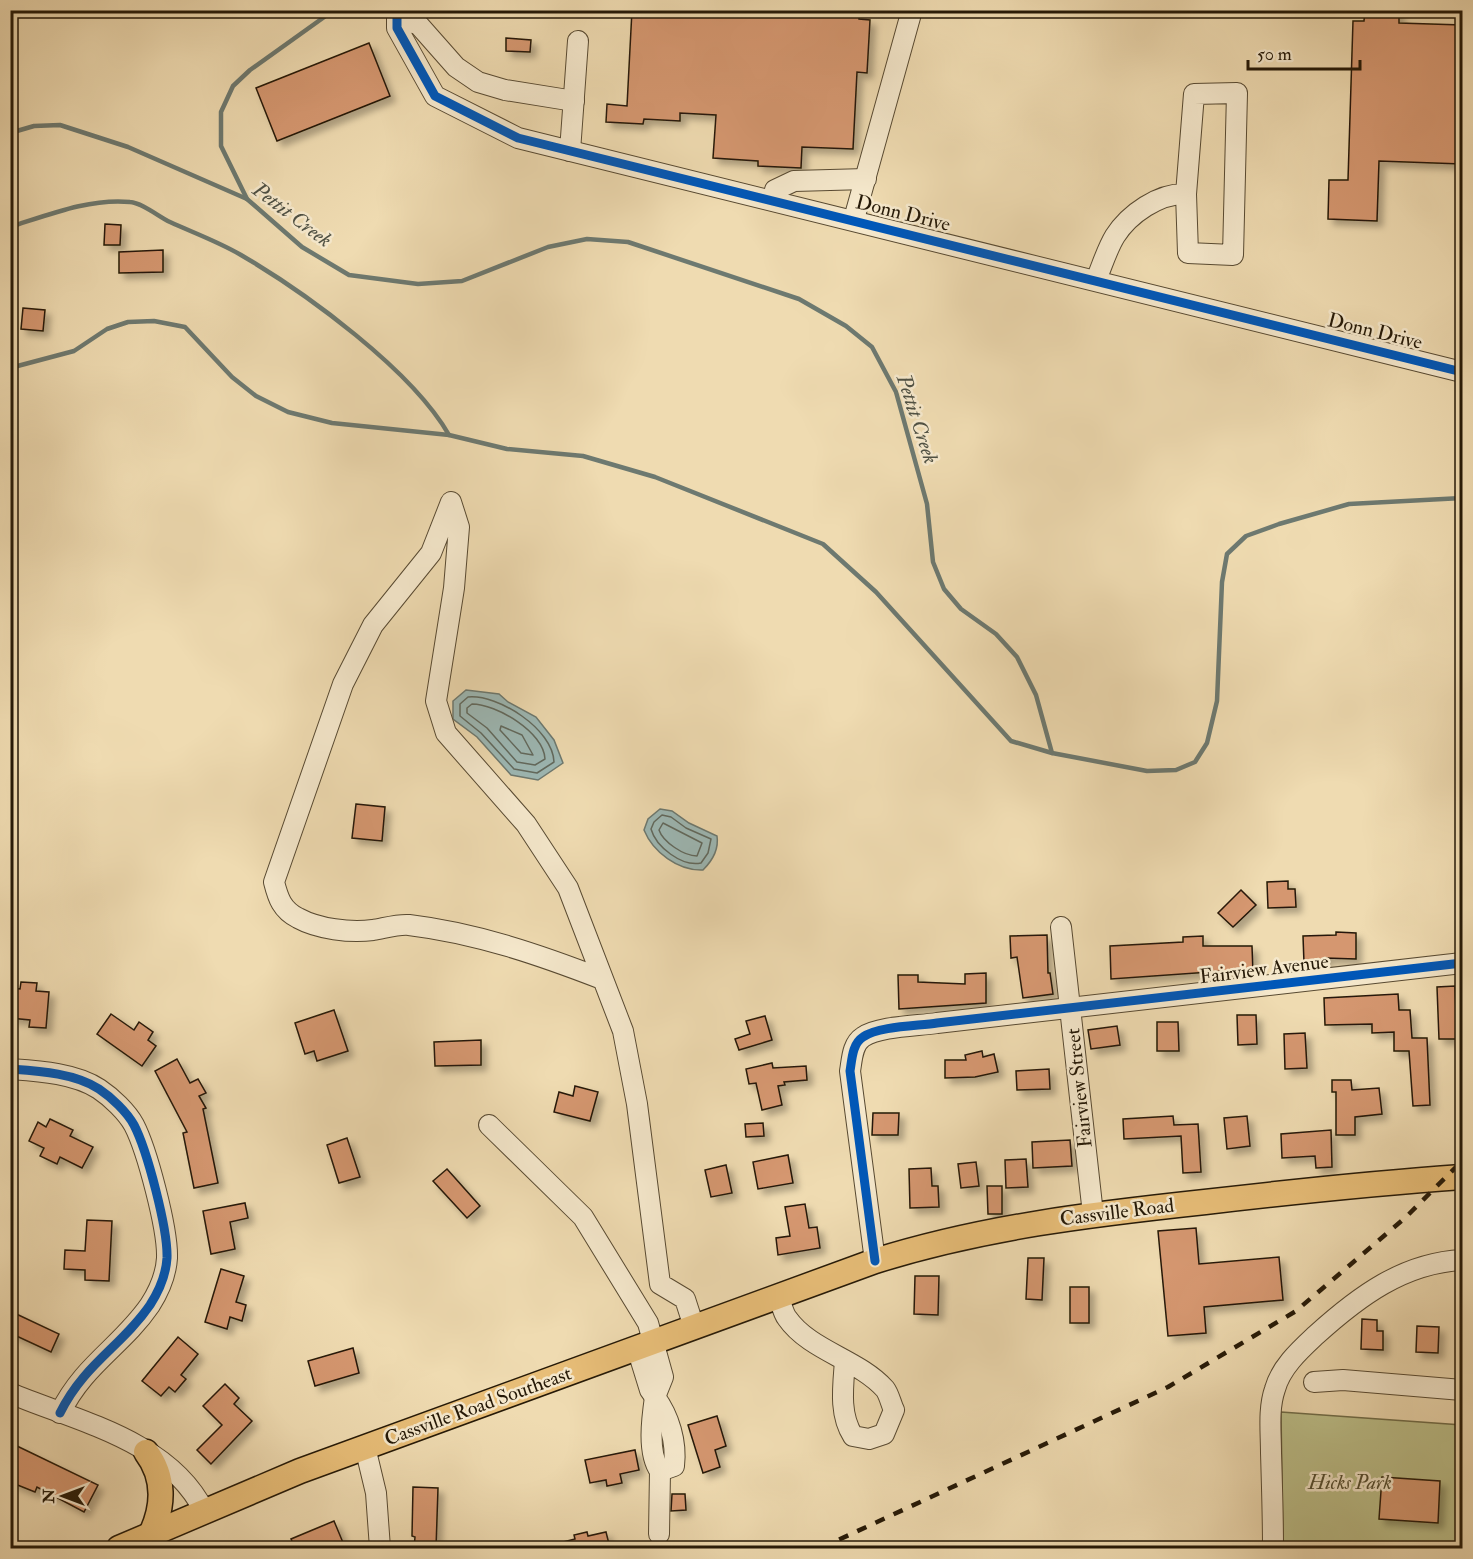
<svg xmlns="http://www.w3.org/2000/svg" width="1473" height="1559" font-family="'IM FELL Double Pica',serif">
  <defs>
    <filter id="shadow"><feDropShadow dx="5.5" dy="5.5" stdDeviation="3" flood-color="#0004"/></filter>
  </defs>
  <rect width="100%" height="100%" fill="#efdbb1"/>
  <filter id="stains"><feTurbulence type="fractalNoise" baseFrequency=".00333" numOctaves="4"/><feColorMatrix values="0 0 0 0 .2 0 0 0 0 .09 0 0 0 0 .02 0 0 0 .5 -.17"/></filter>
  <radialGradient id="worn" r=".72"><stop offset=".6" stop-color="#630" stop-opacity="0"/><stop offset="1" stop-color="#630" stop-opacity=".3"/></radialGradient>
  <!-- green -->
  <polygon fill="#bcbf89" stroke="#706c48" stroke-width="1.5" points="1281,1412 1462,1425 1462,1548 1283,1548"/>
  <!-- water -->
  <g fill="#9db9b6" stroke="#6d7970" stroke-width="1.5">
    <polygon points="466,690 499,694 508,702 536,717 554,740 563,763 538,780 511,775 477,737 453,719 453,701"/>
    <path d="M660,809L672,811L689,823L717,836C719,849 712,861 703,870C678,871 653,852 644,830L648,819Z"/>
  </g>
  <g fill="none" stroke-linecap="round" stroke-linejoin="round">
    <!-- shore -->
    <g stroke="#61695e" stroke-width="1.5">
      <path d="M468,697C498,694 553,729 554,762L537,773L514,769L481,733L460,716V704Z"/>
      <path d="M472,704C496,704 544,732 545,759L535,765L517,762L487,728L467,713V708Z"/>
      <polygon points="501,726 522,735 533,755 521,753 500,730"/>
      <path d="M662,815L671,817L686,828L711,839L708,853L701,863C682,867 656,847 651,829L654,822Z"/>
      <path d="M663,823L702,843L697,856C684,856 663,842 659,830Z"/>
    </g>
    <!-- stream -->
    <g stroke="#6d7970" stroke-width="4.5">
      <polyline points="10,133 34,126 60,125 128,147 247,199 302,247 349,275 418,284 462,281 548,247 587,239 628,242 799,299 846,326 872,347 896,392 927,504 933,562 944,589 961,609 996,634 1017,657 1036,695 1052,753"/>
      <polyline points="247,199 221,146 221,112 233,86 250,70 334,10"/>
      <path d="M10,227C48,215 90,198 130,202C143,203 159,217 170,222C194,233 219,242 241,255C306,293 412,370 449,435"/>
      <polyline points="10,368 74,351 107,329 128,322 154,321 185,327 232,377 256,396 288,412 332,423 449,435 507,449 583,456 655,477 823,544 876,592 1011,741 1052,753 1147,771 1176,770 1195,762 1207,743 1217,701 1222,582 1227,554 1246,536 1279,524 1349,504 1462,498"/>
    </g>
  </g>
  <!-- building -->
  <g fill="#d5976f" stroke="#251907" stroke-width="1.5" filter="url(#shadow)">
    <polygon points="632,10 859,10 859,19 870,20 867,73 857,72 853,149 802,147 801,168 758,166 758,161 713,158 716,115 680,113 680,121 644,119 643,124 606,122 607,104 627,106"/>
    <polygon points="1365,10 1399,11 1399,23 1462,25 1462,164 1379,161 1377,221 1328,219 1329,180 1348,180 1353,21 1364,21"/>
    <polygon points="506,38 531,40 530,52 506,51"/>
    <polygon points="369,43 390,96 277,141 256,88"/>
    <polygon points="105,224 121,225 120,245 104,245"/>
    <polygon points="163,250 163,272 119,273 119,252"/>
    <polygon points="23,308 45,310 43,331 21,329"/>
    <polygon points="356,804 385,807 382,841 352,838"/>
    <polygon points="1288,881 1288,889 1295,889 1296,907 1268,908 1267,882"/>
    <polygon points="1241,890 1256,905 1233,927 1218,913"/>
    <polygon points="1336,932 1356,933 1356,959 1326,958 1326,962 1304,963 1303,936 1336,935"/>
    <polygon points="1047,935 1048,973 1050,973 1053,994 1023,998 1017,957 1011,958 1010,936"/>
    <polygon points="1203,936 1203,946 1252,946 1253,974 1238,975 1238,970 1111,979 1110,946 1183,942 1183,937"/>
    <polygon points="986,973 986,1003 899,1009 898,975 918,975 918,982 965,984 965,974"/>
    <polygon points="21,982 37,983 36,991 49,992 46,1028 29,1027 30,1020 10,1018 10,988 20,989"/>
    <polygon points="1455,986 1457,1039 1439,1039 1437,987"/>
    <polygon points="1398,994 1399,1010 1410,1010 1412,1038 1427,1038 1430,1105 1413,1106 1409,1051 1394,1051 1394,1032 1372,1033 1372,1024 1325,1025 1324,998"/>
    <polygon points="334,1010 348,1051 317,1061 314,1051 305,1054 295,1023"/>
    <polygon points="111,1014 134,1030 139,1022 153,1032 148,1040 156,1046 142,1066 97,1034"/>
    <polygon points="1237,1015 1256,1015 1257,1044 1238,1045"/>
    <polygon points="765,1016 772,1040 739,1050 735,1039 750,1034 746,1021"/>
    <polygon points="1157,1022 1178,1022 1179,1051 1157,1051"/>
    <polygon points="1117,1026 1120,1045 1091,1049 1088,1030"/>
    <polygon points="1305,1033 1307,1068 1285,1069 1284,1034"/>
    <polygon points="481,1040 481,1065 435,1066 434,1042"/>
    <polygon points="982,1051 983,1057 994,1054 998,1072 975,1077 945,1078 945,1060 966,1060 965,1055"/>
    <polygon points="177,1059 190,1083 198,1079 206,1093 199,1096 206,1108 203,1109 218,1183 194,1188 183,1133 187,1132 155,1071"/>
    <polygon points="772,1063 773,1068 806,1066 807,1080 784,1082 785,1085 778,1086 782,1105 762,1110 756,1083 749,1084 746,1069"/>
    <polygon points="1049,1069 1050,1089 1017,1090 1016,1071"/>
    <polygon points="1332,1080 1351,1080 1352,1090 1379,1088 1382,1114 1355,1117 1355,1135 1336,1135 1336,1092 1332,1092"/>
    <polygon points="575,1086 598,1092 590,1121 554,1112 559,1092 573,1096"/>
    <polygon points="873,1113 899,1113 898,1135 872,1135"/>
    <polygon points="1173,1116 1174,1125 1198,1124 1201,1172 1183,1173 1181,1136 1124,1139 1123,1119"/>
    <polygon points="1247,1116 1250,1146 1227,1149 1224,1118"/>
    <polygon points="50,1119 73,1130 70,1136 93,1147 82,1168 60,1157 57,1164 40,1156 44,1148 29,1141 38,1122 46,1127"/>
    <polygon points="763,1123 764,1136 746,1137 745,1124"/>
    <polygon points="1331,1130 1332,1167 1316,1168 1315,1156 1282,1158 1281,1134"/>
    <polygon points="347,1138 360,1177 339,1183 327,1145"/>
    <polygon points="1070,1140 1072,1166 1033,1168 1032,1142"/>
    <polygon points="788,1155 793,1183 758,1189 753,1162"/>
    <polygon points="1026,1159 1028,1187 1006,1188 1005,1160"/>
    <polygon points="976,1162 979,1186 961,1188 958,1164"/>
    <polygon points="726,1165 732,1193 711,1197 705,1170"/>
    <polygon points="931,1168 932,1186 938,1186 939,1207 910,1208 909,1169"/>
    <polygon points="447,1169 480,1206 467,1218 433,1181"/>
    <polygon points="987,1186 1002,1186 1002,1214 988,1214"/>
    <polygon points="245,1203 248,1218 230,1222 235,1249 211,1254 203,1211"/>
    <polygon points="805,1204 809,1228 817,1227 820,1248 778,1255 776,1238 790,1236 785,1207"/>
    <polygon points="87,1220 112,1221 109,1281 85,1280 85,1270 64,1269 65,1250 85,1251"/>
    <polygon points="1196,1228 1199,1264 1279,1257 1283,1300 1204,1307 1206,1333 1168,1336 1158,1231"/>
    <polygon points="1028,1258 1044,1258 1042,1300 1026,1299"/>
    <polygon points="221,1269 244,1276 236,1302 246,1305 242,1321 230,1317 227,1329 205,1322"/>
    <polygon points="915,1276 939,1276 938,1315 914,1314"/>
    <rect x="1070" y="1287" width="19" height="36"/>
    <polygon points="10,1311 59,1334 51,1352 10,1333"/>
    <polygon points="1362,1319 1377,1320 1377,1331 1383,1331 1383,1350 1361,1349"/>
    <polygon points="1417,1326 1439,1327 1438,1353 1416,1352"/>
    <polygon points="178,1337 198,1354 181,1375 186,1379 175,1392 169,1387 161,1396 142,1381"/>
    <polygon points="353,1348 359,1373 315,1386 308,1361"/>
    <polygon points="225,1384 239,1398 234,1404 252,1421 211,1464 197,1450 222,1425 203,1406"/>
    <polygon points="717,1416 726,1446 715,1450 720,1467 703,1473 688,1425"/>
    <polygon points="17,1446 98,1485 84,1512 37,1487 35,1492 10,1482 10,1462"/>
    <polygon points="635,1450 639,1470 620,1474 622,1483 607,1486 606,1480 590,1483 585,1460"/>
    <polygon points="1382,1477 1440,1481 1438,1523 1379,1519"/>
    <polygon points="413,1487 438,1488 436,1548 414,1548 415,1537 412,1536"/>
    <polygon points="672,1494 685,1494 686,1510 671,1511"/>
    <polygon points="334,1521 344,1545 336,1548 295,1548 291,1539"/>
    <polygon points="587,1532 588,1536 606,1532 610,1548 556,1548 555,1544 575,1539 574,1535"/>
  </g>
  <g fill="none" stroke-linecap="round" stroke-linejoin="round">
    <!-- minor casing -->
    <g stroke="#584a32" stroke-width="22">
      <g id="minor">
        <polyline points="397,10 397,28 435,96 518,138 1462,372"/>
        <polyline points="397,20 418,24 456,67 478,82 505,90 574,101"/>
        <polyline points="570,151 578,41"/>
        <polyline points="773,200 775,190 794,181 866,179"/>
        <polyline points="854,219 912,10"/>
        <path d="M1096,280C1102,266 1107,249 1115,236C1129,214 1159,193 1186,194L1194,94L1237,93L1233,255L1188,253L1186,194"/>
        <polyline points="1061,927 1093,1214"/>
        <path d="M602,979C540,955 476,933 409,925C398,924 385,928 373,930C350,933 318,929 298,918C282,910 278,898 274,882L343,684L373,625L431,553L451,502L459,527L454,588L436,701L446,733L526,824L568,888L623,1031L637,1104L660,1284L685,1299L694,1327"/>
        <path d="M10,1069C38,1071 75,1073 99,1089C111,1097 127,1112 134,1125C147,1150 168,1229 167,1258C166,1274 159,1291 150,1305C122,1346 84,1364 60,1413"/>
        <polyline points="489,1125 583,1217 648,1323 663,1377 655,1397 650,1390 637,1348"/>
        <path d="M875,1261L850,1071C852,1060 852,1044 863,1037C879,1026 918,1026 937,1023L1462,963"/>
        <path d="M779,1297C781,1303 783,1313 787,1318C810,1351 858,1359 885,1389C889,1394 891,1404 894,1410L884,1434L869,1439L853,1436C839,1414 843,1387 845,1361"/>
        <polyline points="1314,1382 1343,1380 1462,1390"/>
        <path d="M10,1393C76,1421 169,1440 204,1511"/>
        <path d="M655,1397C652,1418 647,1453 660,1471L659,1534"/>
        <path d="M655,1397C669,1416 677,1442 674,1466L660,1471"/>
        <polyline points="365,1447 376,1493 380,1548"/>
        <path d="M1273,1548C1273,1517 1272,1485 1271,1453C1271,1432 1268,1409 1275,1389C1281,1367 1300,1350 1316,1335C1358,1297 1403,1263 1462,1260"/>
      </g>
    </g>
    <!-- major casing -->
    <g stroke="#251907" stroke-width="27">
      <g id="major">
        <path d="M146,1452C165,1477 164,1506 151,1534"/>
        <path d="M119,1548L300,1471L875,1261C983,1227 1093,1214 1205,1202C1291,1192 1376,1183 1462,1177"/>
      </g>
    </g>
    <!-- minor -->
    <use href="#minor" stroke="#f5e8cc" stroke-width="20"/>
    <!-- major -->
    <use href="#major" stroke="#e8be78" stroke-width="24"/>
    <!-- rail -->
    <polyline stroke="#251907" stroke-width="4.5" stroke-dasharray="10 10" stroke-linecap="butt" points="821,1548 1168,1387 1296,1311 1406,1217 1462,1161"/>
    <!-- cycleway casing -->
    <g stroke="#f5e8cc" stroke-width="13">
      <g id="cycleway">
        <polyline points="397,10 397,28 435,96 518,138 1462,372"/>
        <path d="M10,1069C38,1071 75,1073 99,1089C111,1097 127,1112 134,1125C147,1150 168,1229 167,1258C166,1274 159,1291 150,1305C122,1346 84,1364 60,1413"/>
        <path d="M875,1261L850,1071C852,1060 852,1044 863,1037C879,1026 918,1026 937,1023L1462,963"/>
      </g>
    </g>
    <!-- cycleway -->
    <use href="#cycleway" stroke="#0057b8" stroke-width="9"/>
  </g>
  <g text-anchor="middle" dominant-baseline="central" stroke-width="5" stroke-linejoin="round" paint-order="stroke">
    <!-- street labels -->
    <g font-size="20" fill="#251907" stroke="#f5e8cc">
      <text transform="translate(903 213) rotate(14)">Donn Drive</text>
      <text transform="translate(1375 331) rotate(14)">Donn Drive</text>
      <text transform="translate(1264 969) rotate(-7)">Fairview Avenue</text>
      <text transform="translate(1079 1088) rotate(-96)">Fairview Street</text>
      <text transform="translate(1117 1212) rotate(-7)">Cassville Road</text>
      <text transform="translate(478 1406) rotate(-20)">Cassville Road Southeast</text>
    </g>
    <!-- park labels -->
    <g font-size="20" font-style="italic" fill="#524b2e" stroke="#f5e8cc">
      <text x="1350" y="1482">Hicks Park</text>
    </g>
    <!-- water labels -->
    <g font-size="21" font-style="italic" fill="#4f5144" stroke="#f5e8cc">
      <text transform="translate(292 215) rotate(37)">Pettit Creek</text>
      <text transform="translate(917 419) rotate(72)">Pettit Creek</text>
    </g>
  </g>
  <!-- margin -->
  <rect width="1473" height="1559" fill="none" stroke="#efdbb1" stroke-width="36"/>
  <rect x="12" y="12" width="1449" height="1535" fill="none" stroke="#251907" stroke-width="3"/>
  <rect x="18" y="18" width="1437" height="1523" fill="none" stroke="#251907" stroke-width="1.5"/>
  <!-- north arrow -->
  <g transform="translate(63 1496) rotate(270)" stroke="#f5e8cc" stroke-width="4.5" paint-order="stroke">
  <path d="M0-4.5L10 22L0 15L-10 22Z" fill="#251907"/>
  <text y="-9" font-size="16" font-weight="bold" text-anchor="middle" fill="#251907">N</text>
  </g>
  <!-- scale -->
  <path d="M1248 60v9h112v-9" fill="none" stroke="#251907" stroke-width="3"/>
  <text x="1257" y="60" font-size="18" fill="#251907" stroke="#f5e8cc" stroke-width="4.5" paint-order="stroke">50 m</text>
  <rect width="100%" height="100%" filter="url(#stains)"/>
  <rect width="100%" height="100%" fill="url(#worn)"/>
</svg>
